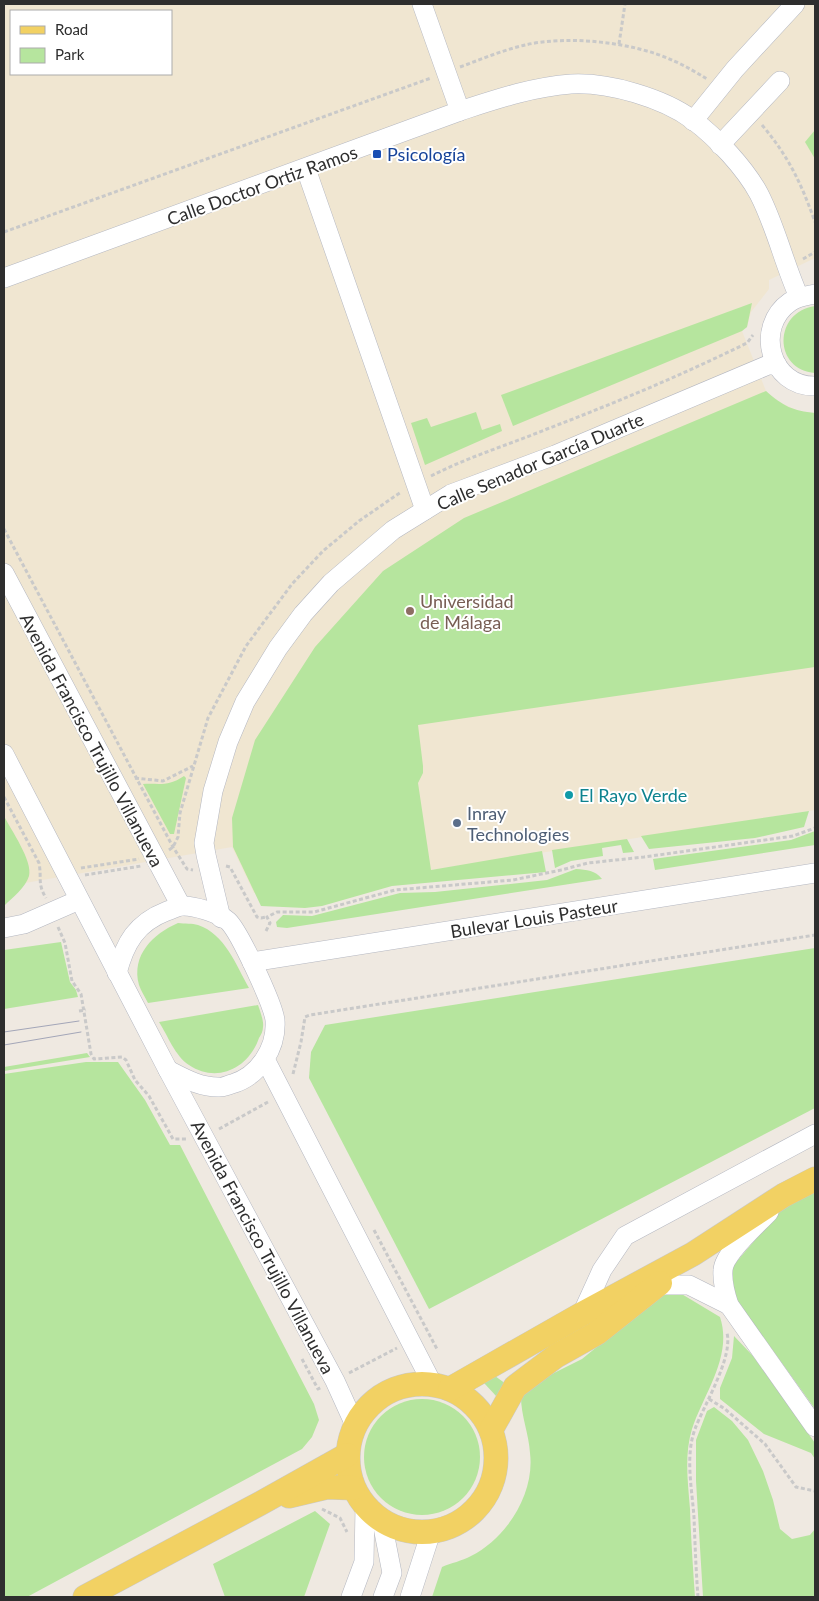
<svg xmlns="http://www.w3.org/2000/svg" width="819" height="1601" font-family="Lato,sans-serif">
  <rect width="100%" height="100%" fill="#efe9e1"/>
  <!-- education -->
  <path fill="#f0e6d1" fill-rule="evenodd" d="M4,4H815V258L769,280V289L751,312L747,327L742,331L766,391L777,401L798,411L815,413V810L431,870L254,893L232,847L25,883L4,906ZM11,11H171V74H11Z"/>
  <!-- green -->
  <g fill="#b6e59e">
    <polygon points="815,130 815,159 805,142"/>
    <polygon points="752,303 747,327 742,331 513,426 501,395"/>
    <path d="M815,306V373C773,370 773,312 815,306Z"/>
    <path d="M766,391C783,406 793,411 815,413V667L418,725L423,766V773L418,783L431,870L542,851L546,872L392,886L322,906L305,908L261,906L233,847L232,818L255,740L315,647L383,571L464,518Z"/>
    <polygon points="476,412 482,430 500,424 502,431 425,465 411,423 427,418 431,427"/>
    <path d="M184,776L186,778L174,834H170L143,784C160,783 168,787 184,776Z"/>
    <polygon points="809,811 804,827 755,838 649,849 641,836"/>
    <path d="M4,816C11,830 33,861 29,876C26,887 12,898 4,906Z"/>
    <polygon points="815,831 815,845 655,870 653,859 791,840"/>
    <polygon points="627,839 634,852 623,853 621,845 602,848 603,856 571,861 555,868 552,850"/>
    <path d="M576,869C587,870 595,870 602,879L287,928L277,927L276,922L283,915L312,916L400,893L435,892L547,880Z"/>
    <path d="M178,923C185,924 192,923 198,925C225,934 236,965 249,988L148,1003C145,997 141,991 139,985C131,955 153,934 178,923Z"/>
    <polygon points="61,942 70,982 76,990 78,997 4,1009 4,950"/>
    <polygon points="815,948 815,1108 429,1309 309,1078 311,1052 325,1025"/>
    <path d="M258,1005C260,1011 264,1021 263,1027C263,1031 261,1035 259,1038C249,1068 217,1084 189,1065C175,1056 168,1036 159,1022Z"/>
    <polygon points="87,1053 90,1057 4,1071 4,1067"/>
    <polygon points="86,1062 118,1062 145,1100 170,1145 180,1145 314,1404 319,1420 312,1437 302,1449 27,1597 4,1597 4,1074"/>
    <polygon points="815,1187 815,1409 738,1302 727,1278 732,1267 789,1200"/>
    <path d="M675,1290L720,1317C733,1356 704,1393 692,1429C684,1455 688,1483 690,1509C691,1539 693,1568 695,1597H432L442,1567C451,1563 462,1561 471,1556C507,1538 535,1493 530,1453C529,1434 521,1416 521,1397L534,1383L582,1359L662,1294Z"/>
    <polygon points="734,1336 753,1356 815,1443 815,1459 811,1453 764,1434 720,1399 720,1388 732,1358"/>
    <polygon points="495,1376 506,1384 497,1397 484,1383"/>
    <circle cx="422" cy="1457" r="58"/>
    <polygon points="714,1407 732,1421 748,1440 763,1471 773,1500 780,1529 792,1539 810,1535 815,1529 815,1597 703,1597 696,1481 696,1440 707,1411"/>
    <polygon points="315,1511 330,1524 304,1597 225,1597 213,1564"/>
  </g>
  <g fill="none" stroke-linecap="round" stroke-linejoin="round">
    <!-- minor casing -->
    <g stroke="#b4b7c1" stroke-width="20">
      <g id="minor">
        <polyline points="422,4 460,111"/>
        <polyline points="693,121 735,69 795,4"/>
        <polyline points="720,145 780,81"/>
        <polyline points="306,169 425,510"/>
        <path d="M4,278L460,111C497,99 532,87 571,84C609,82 663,98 693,120C717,138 745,168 759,194C776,227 784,264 799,297"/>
        <path d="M815,294C806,296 797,297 790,302C754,327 770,387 815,386"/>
        <polyline points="4,573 181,906"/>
        <polyline points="4,754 168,1070 335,1381 355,1425"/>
        <polyline points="221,918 206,855 204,843 213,791 228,742 245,702 278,648 303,614 331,583 393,530 451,494 555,455 768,365 777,365"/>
        <polyline points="4,928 24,924 79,900"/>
        <polyline points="252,962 815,873"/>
        <path d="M117,973C125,943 136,923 167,911C171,910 176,907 181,906C193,905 219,913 228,921C239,931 273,1004 275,1020C277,1048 259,1076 232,1084C228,1085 222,1088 218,1087C199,1087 184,1078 168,1070"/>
        <polyline points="265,1059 433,1385"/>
        <path d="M769,1212C757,1225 724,1253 723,1270C722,1282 725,1293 729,1305L815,1427"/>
        <polyline points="658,1285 689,1285 729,1305"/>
        <polyline points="582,1314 602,1270 625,1236 815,1134"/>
        <polyline points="382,1522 392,1573 383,1597"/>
        <polyline points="351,1597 364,1562 365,1507"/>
        <polyline points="410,1597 431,1532"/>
      </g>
    </g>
    <!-- major casing -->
    <g stroke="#c9c9c9" stroke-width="25">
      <g id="major">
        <circle cx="422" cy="1458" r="74"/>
        <polyline points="450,1389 582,1314 693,1254 784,1195 815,1179"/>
        <polyline points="491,1430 515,1387 556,1356 597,1333 660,1283"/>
        <polyline points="289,1496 327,1487 353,1488"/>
        <polyline points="85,1597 261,1503 347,1455"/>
      </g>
    </g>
    <!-- path -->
    <g stroke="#c9c9c9" stroke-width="3" stroke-dasharray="4 2.5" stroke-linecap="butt">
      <polyline points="619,44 625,4"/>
      <path d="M460,67C482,59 503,50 525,45C568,35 634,42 674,61C686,66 697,73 707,79"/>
      <path d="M762,125C789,157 801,183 815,222"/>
      <polyline points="4,232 431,78"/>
      <polyline points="803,259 815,252"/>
      <path d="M431,476C468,457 508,445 547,429C615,403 682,375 747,343L753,335"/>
      <polyline points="4,529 173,847 187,869 193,870"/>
      <polyline points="135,778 163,781 193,766"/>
      <path d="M4,797L39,863C42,879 37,883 46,898"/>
      <polyline points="169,850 173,847 178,837 180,813 208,718 246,646 292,584 323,551 359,521 401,492"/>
      <polyline points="226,866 230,867 257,917 261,918 267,917"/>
      <polyline points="81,868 139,859"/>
      <polyline points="85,875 141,866"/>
      <polyline points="58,927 65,943 72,981 81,994 91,1054 94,1059 122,1057 126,1060 135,1080 149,1096 173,1139 188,1139"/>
      <polyline points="266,931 270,923 267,917 277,912 314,912 395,890 513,880 561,870 588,863 644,857 793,836 815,828"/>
      <polyline points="79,1011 86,1010"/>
      <polyline points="293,1074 301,1042 305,1017 310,1015 815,935"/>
      <polyline points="219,1129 268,1102"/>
      <polyline points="374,1230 437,1349"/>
      <polyline points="302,1359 318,1389 322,1387"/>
      <polyline points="349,1373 397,1348"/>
      <polyline points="709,1399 725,1409 765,1444 796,1487 815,1491"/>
      <polyline points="322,1509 340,1518 347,1532"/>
      <path d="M698,1597C696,1571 695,1544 694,1517C692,1489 685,1456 695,1429C704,1405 733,1358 727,1333"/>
    </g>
    <!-- minor -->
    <use href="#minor" stroke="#fff" stroke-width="19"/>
    <!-- major -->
    <use href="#major" stroke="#f2d163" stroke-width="24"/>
    <!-- tram -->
    <g stroke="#a3a6b8" stroke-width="1">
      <polyline points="4,1032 79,1021"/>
      <polyline points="4,1045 81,1032"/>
    </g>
  </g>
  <!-- markers -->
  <rect fill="#1a4fb4" stroke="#fff" stroke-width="2" x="372" y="149" width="10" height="10" rx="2.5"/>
  <circle fill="#8d6e63" stroke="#fff" stroke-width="2" cx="410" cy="611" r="5"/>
  <circle fill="#0f9aa8" stroke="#fff" stroke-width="2" cx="569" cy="795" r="5"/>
  <circle fill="#5c6f8a" stroke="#fff" stroke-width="2" cx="457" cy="823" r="5"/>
  <g text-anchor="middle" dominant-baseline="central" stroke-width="4" stroke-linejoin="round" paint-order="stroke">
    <!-- transit labels -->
    <g font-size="18" fill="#164399" stroke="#fff" text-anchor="start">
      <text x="387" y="154">Psicología</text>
    </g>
    <!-- street labels -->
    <g font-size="18" fill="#2e2e2e" stroke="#fff">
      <text transform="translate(262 185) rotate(-20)">Calle Doctor Ortiz Ramos</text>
      <text transform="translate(540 461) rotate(-23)">Calle Senador García Duarte</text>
      <text transform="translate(92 740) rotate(62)">Avenida Francisco Trujillo Villanueva</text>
      <text transform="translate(534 918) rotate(-9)">Bulevar Louis Pasteur</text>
      <text transform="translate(263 1247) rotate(62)">Avenida Francisco Trujillo Villanueva</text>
    </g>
    <!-- education labels -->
    <g font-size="18" fill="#785e54" stroke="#fff" text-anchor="start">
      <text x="420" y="601">Universidad<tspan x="420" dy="21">de Málaga</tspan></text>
    </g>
    <!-- culture labels -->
    <g font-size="18" fill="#0d838f" stroke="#fff" text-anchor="start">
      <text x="579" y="795">El Rayo Verde</text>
    </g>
    <!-- service labels -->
    <g font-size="18" fill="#4e5e75" stroke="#fff" text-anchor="start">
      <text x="467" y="813">Inray<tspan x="467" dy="21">Technologies</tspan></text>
    </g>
  </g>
  <!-- border -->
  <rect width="819" height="1601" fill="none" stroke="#2e2e2e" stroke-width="10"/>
  <!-- legend -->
  <rect x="10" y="10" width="162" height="65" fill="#ffffff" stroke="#ababab"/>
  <rect x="20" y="26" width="25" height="8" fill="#f2d163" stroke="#ababab"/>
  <text x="55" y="35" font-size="15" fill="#2e2e2e">Road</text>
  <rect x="20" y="48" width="25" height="15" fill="#b6e59e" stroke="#ababab"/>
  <text x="55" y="60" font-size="15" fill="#2e2e2e">Park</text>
</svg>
